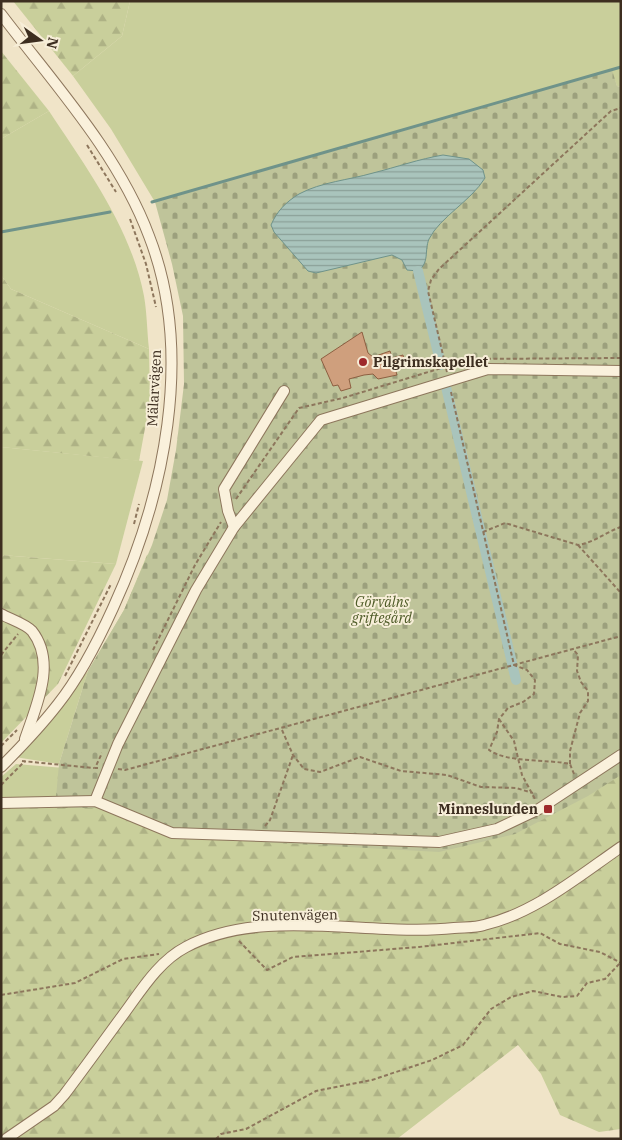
<svg xmlns="http://www.w3.org/2000/svg" width="622" height="1140" font-family="'IBM Plex Serif',serif">
  <defs>
    <pattern id="forest-firs" width="22" height="20" patternUnits="userSpaceOnUse" patternTransform="scale(1.25)"><rect width="22" height="20" fill="#c9cf9b"/><path d="M5 1l3.5 6h-7zM16 11l3.5 6h-7z" fill="#aeb285"/></pattern>
    <pattern id="cemetery-stones" width="16" height="16" patternUnits="userSpaceOnUse" patternTransform="scale(1.25)"><rect width="16" height="16" fill="#bfc49a"/><path d="M2 7V4a2 2 0 0 1 4 0v3zM10 15v-3a2 2 0 0 1 4 0v3z" fill="#9ca07d"/></pattern>
    <pattern id="water-rules" width="6" height="5" patternUnits="userSpaceOnUse" patternTransform="scale(1.25)"><rect width="6" height="5" fill="#a9c4bc"/><path d="M0 2.5h6" fill="none" stroke="#8ba098"/></pattern>
  </defs>
  <rect width="100%" height="100%" fill="#f0e4c8"/>
  <!-- green -->
  <g fill="#c9cf9b">
    <polygon points="130,1 621,1 621,87 617,86 611,70 155,202 111,129 73,76 122,36"/>
    <path d="M49,111C86,167 131,228 144,296C147,313 147,331 149,349L11,289L1,275V139Z"/>
    <polygon points="1,447 143,461 116,564 1,555"/>
    <polygon points="88,671 59,764 15,757 14,756"/>
    <polygon points="16,764 88,770 72,799 1,799 1,777"/>
  </g>
  <!-- forest -->
  <g fill="url(#forest-firs)">
    <polygon points="13,1 130,1 122,36 73,76"/>
    <polygon points="1,51 49,111 1,139"/>
    <polygon points="1,275 11,289 149,349 150,401 139,461 1,447"/>
    <polygon points="621,346 621,1129 599,1132 560,1115 541,1074 518,1045 397,1139 1,1139 1,807 97,808 75,715 88,671 124,610 147,555"/>
    <polygon points="1,555 116,564 58,684 1,743"/>
  </g>
  <!-- cemetery -->
  <polygon fill="url(#cemetery-stones)" points="612,70 617,86 621,87 621,775 588,796 515,834 439,852 170,837 97,808 55,808 59,764 88,671 124,610 152,545 167,500 176,450 184,384 183,316 172,264 155,202"/>
  <!-- water -->
  <path fill="url(#water-rules)" stroke="#6f938a" d="M443,155L469,159L483,170L485,178C471,201 440,217 429,239C424,251 430,262 418,271L407,270L402,260L392,255L316,273L308,271L274,232L271,225C277,211 286,202 299,194C321,182 349,180 373,173C397,167 419,159 443,155Z"/>
  <g fill="none" stroke-linecap="round" stroke-linejoin="round">
    <!-- stream -->
    <g stroke="#6f938a" stroke-width="3">
      <polyline points="152,202 621,67"/>
      <polyline points="1,232 110,212"/>
    </g>
    <!-- canal -->
    <g stroke="#a9c4bc" stroke-width="10">
      <polyline points="418,271 441,365"/>
      <polyline points="446,387 512,663"/>
      <polyline points="513,668 516,680"/>
    </g>
  </g>
  <!-- building -->
  <polygon fill="#cf9f7d" stroke="#8d5f41" points="362,332 368,353 373,357 390,351 392,358 403,355 405,364 395,368 397,375 378,379 373,374 364,375 349,379 351,388 341,391 338,385 333,386 321,359"/>
  <g fill="none" stroke-linecap="round" stroke-linejoin="round">
    <!-- minor casing -->
    <g stroke="#8d765c" stroke-width="12">
      <g id="minor">
        <path d="M1,14C54,84 118,153 149,236C195,354 164,497 113,608C98,641 81,675 58,704C41,726 21,747 1,767"/>
        <polyline points="234,527 228,511 224,489 284,391"/>
        <path d="M1,614C10,619 26,624 32,631C57,663 36,706 25,739"/>
        <polyline points="95,801 118,744 196,590 234,527 321,420 488,369 621,371"/>
        <polyline points="1,803 95,801 172,833 439,842 497,829 539,809 621,755"/>
        <path d="M6,1139L54,1106L64,1095C83,1070 101,1045 120,1019C139,994 157,962 186,947C263,906 369,937 454,928C464,927 475,928 484,925C535,913 579,876 621,847"/>
      </g>
    </g>
    <!-- path -->
    <g stroke="#8d765c" stroke-width="2" stroke-dasharray="4 2.5" stroke-linecap="butt">
      <polyline points="87,145 116,192"/>
      <polyline points="130,219 146,264 156,307"/>
      <polyline points="447,372 428,291 431,280 439,269 611,111 621,108"/>
      <path d="M451,392L514,665L527,670L535,680L534,694L523,702L508,708L499,719L497,732L489,750C507,763 548,759 570,764L574,774"/>
      <polyline points="236,499 299,408 343,398 471,359 621,358"/>
      <polyline points="134,524 139,504"/>
      <path d="M483,532L505,523L578,545C593,543 606,532 621,527"/>
      <polyline points="578,545 621,593"/>
      <polyline points="153,650 195,565 221,522"/>
      <polyline points="1,655 18,634"/>
      <polyline points="65,676 111,584"/>
      <polyline points="499,719 514,741 522,775 535,799"/>
      <polyline points="282,730 293,755 304,769 320,772 360,757 401,771 447,775 481,787 516,788 533,793"/>
      <polyline points="1,746 17,730"/>
      <polyline points="22,761 94,768"/>
      <polyline points="570,764 570,751 580,713 588,701 588,691 581,682 577,671 578,655 573,649"/>
      <polyline points="98,768 95,768 102,753"/>
      <polyline points="118,769 125,770 621,636"/>
      <polyline points="1,785 25,761"/>
      <polyline points="265,826 270,820 293,755"/>
      <polyline points="239,941 267,970 293,957 419,947 540,933 560,944 600,952 621,963"/>
      <polyline points="1,995 75,983 123,959 159,954"/>
      <polyline points="216,1139 221,1134 246,1129 316,1091 372,1080 432,1060 463,1045 491,1009 511,997 533,991 562,997 577,996 587,983 605,979 620,963"/>
    </g>
    <!-- minor -->
    <use href="#minor" stroke="#faf1dc" stroke-width="10"/>
  </g>
  <!-- markers -->
  <g fill="#9e2a2b" stroke="#f7eed8" stroke-width="2">
    <circle cx="363" cy="362" r="5"/>
    <rect x="543" y="804" width="10" height="10" rx="2.5"/>
  </g>
  <g text-anchor="middle" dominant-baseline="central" stroke-width="4" stroke-linejoin="round" paint-order="stroke">
    <!-- poi labels -->
    <g font-size="14" font-weight="bold" fill="#3d2e20" stroke="#f7eed8" text-anchor="start">
      <text x="373" y="362">Pilgrimskapellet</text>
      <text x="538" y="809" text-anchor="end">Minneslunden</text>
    </g>
    <!-- street labels -->
    <g font-size="14" fill="#3d2e20" stroke="#f7eed8">
      <text transform="translate(154 388) rotate(-87)">Mälarvägen</text>
      <text transform="translate(295 915) rotate(-1)">Snutenvägen</text>
    </g>
    <!-- park labels -->
    <g font-size="14" font-style="italic" fill="#4d5a26" stroke="#f7eed8">
      <text x="382" y="602">Görvälns<tspan x="382" dy="16">griftegård</tspan></text>
    </g>
  </g>
  <!-- border -->
  <rect width="622" height="1140" fill="none" stroke="#3d2e20" stroke-width="5"/>
  <!-- north arrow -->
  <g transform="translate(40 40) rotate(104)" stroke="#f7eed8" stroke-width="4" paint-order="stroke">
  <path d="M0-4L9 19L0 12L-9 19Z" fill="#3d2e20"/>
  <text y="-8" font-size="14" font-weight="bold" text-anchor="middle" fill="#3d2e20">N</text>
  </g>
</svg>
